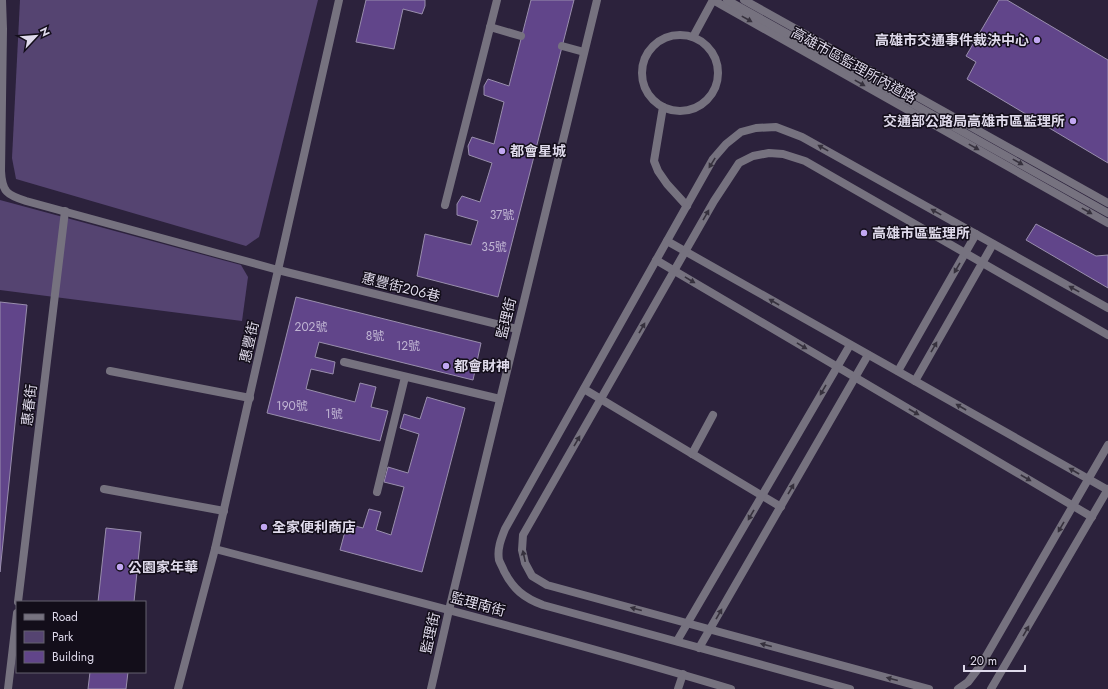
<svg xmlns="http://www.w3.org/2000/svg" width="1108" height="689" font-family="Jost,'Noto Sans TC',sans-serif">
  <rect width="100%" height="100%" fill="#2c223c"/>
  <!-- green -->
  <g fill="#554471">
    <polygon points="20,0 318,0 259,237 246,246 16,179 12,158"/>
    <polygon points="0,200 241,265 248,277 242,321 0,290"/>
  </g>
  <!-- building -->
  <g fill="#61458a" stroke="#998ead">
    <polygon points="366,0 425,0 425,6 422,14 403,9 394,49 356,42"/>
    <polygon points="531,0 574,0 498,297 417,276 425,234 471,245 478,221 457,215 457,204 462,196 480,202 492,163 469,155 468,146 472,137 494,144 504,102 484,95 484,86 488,79 509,86"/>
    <polygon points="999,0 1007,0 1108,60 1108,163 967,79 976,62 966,56"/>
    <polygon points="1036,224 1096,256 1108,255 1108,288 1026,240"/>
    <polygon points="296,297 481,343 473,380 319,342 315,357 335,362 333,374 311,369 306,389 355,402 360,383 376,387 371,407 388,411 380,441 267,413"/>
    <polygon points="0,302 27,305 0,572"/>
    <polygon points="427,397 465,408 422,572 340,550 347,524 363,528 369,509 381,512 376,530 391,535 404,487 384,482 388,467 408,473 419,434 400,428 404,414 420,419"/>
    <polygon points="106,528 141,532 134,602 98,602"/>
    <polygon points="90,672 128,672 126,689 88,689"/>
  </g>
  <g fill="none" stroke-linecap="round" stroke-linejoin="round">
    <!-- lane -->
    <g stroke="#76727f" stroke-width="8">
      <polyline points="713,0 1108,223"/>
      <polyline points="727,0 1108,213"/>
      <polyline points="744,0 1108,203"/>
      <polyline points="490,27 521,36"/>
      <circle cx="680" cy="73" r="38"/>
      <polyline points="693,37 713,0"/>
      <polyline points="562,46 584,52"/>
      <polyline points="663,107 654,161 658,171 667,184 687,206"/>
      <polyline points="445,205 497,0"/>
      <polyline points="667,241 1108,490"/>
      <polyline points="656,260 1092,517"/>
      <polyline points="344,362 500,399"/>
      <polyline points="110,371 250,398"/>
      <polyline points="898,371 976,234"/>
      <polyline points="915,381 993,244"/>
      <polyline points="584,389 781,507"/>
      <polyline points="692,454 713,415"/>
      <polyline points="104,489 224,511"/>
      <polyline points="377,492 405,377"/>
      <polyline points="677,641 850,345"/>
      <polyline points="699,648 868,355"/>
      <path d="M850,689L543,605C524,598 513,589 504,571C503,568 500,563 499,560C497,549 501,539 505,529L713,159L726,144L741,132L756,128L776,127L802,137L1108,308"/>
      <polyline points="929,689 547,585 532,576 525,563 522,550 523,535 714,201 739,163 753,156 769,153 783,154 805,161 1108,335"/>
      <polyline points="958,689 968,682 981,665 1108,445"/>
      <polyline points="991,689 1108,489"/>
    </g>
    <!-- street -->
    <g stroke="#76727f" stroke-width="8">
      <path d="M2,0L3,29L1,171C2,192 7,195 26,201L278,270L517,329"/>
      <path d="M215,549C388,594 561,638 731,689"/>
      <polyline points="18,602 65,211"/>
      <polyline points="8,689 17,613"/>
      <polyline points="178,689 215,549 339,0"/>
      <polyline points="431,689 449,610 597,0"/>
      <polyline points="678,689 683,674"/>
    </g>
  </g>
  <!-- one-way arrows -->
  <defs><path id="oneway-solid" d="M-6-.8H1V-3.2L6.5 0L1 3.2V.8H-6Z"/></defs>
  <g fill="#36313d">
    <use href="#oneway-solid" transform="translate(747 19) rotate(29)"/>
    <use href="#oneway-solid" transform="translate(860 83) rotate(29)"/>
    <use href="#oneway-solid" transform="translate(974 147) rotate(29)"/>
    <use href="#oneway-solid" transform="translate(823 148) rotate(-151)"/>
    <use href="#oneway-solid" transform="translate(1018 162) rotate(29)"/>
    <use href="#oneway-solid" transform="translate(712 163) rotate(122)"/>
    <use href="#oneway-solid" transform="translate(1087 211) rotate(29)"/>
    <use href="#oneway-solid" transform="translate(936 212) rotate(-151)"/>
    <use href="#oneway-solid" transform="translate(706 215) rotate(-60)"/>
    <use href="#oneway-solid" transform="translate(957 268) rotate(120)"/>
    <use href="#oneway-solid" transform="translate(690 280) rotate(31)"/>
    <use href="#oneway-solid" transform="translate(1074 289) rotate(-151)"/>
    <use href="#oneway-solid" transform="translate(774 302) rotate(-150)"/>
    <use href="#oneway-solid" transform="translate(642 328) rotate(-60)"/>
    <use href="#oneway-solid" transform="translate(802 346) rotate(31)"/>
    <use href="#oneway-solid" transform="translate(934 347) rotate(-60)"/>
    <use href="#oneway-solid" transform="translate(823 390) rotate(120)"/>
    <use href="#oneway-solid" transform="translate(961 407) rotate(-150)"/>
    <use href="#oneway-solid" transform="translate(914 412) rotate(30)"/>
    <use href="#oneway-solid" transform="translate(577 441) rotate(-60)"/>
    <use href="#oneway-solid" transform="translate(1074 471) rotate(-150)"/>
    <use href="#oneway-solid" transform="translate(1026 478) rotate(30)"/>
    <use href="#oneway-solid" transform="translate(791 489) rotate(-60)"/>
    <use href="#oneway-solid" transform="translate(751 515) rotate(120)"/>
    <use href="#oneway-solid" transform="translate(1061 527) rotate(120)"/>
    <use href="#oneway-solid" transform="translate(524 556) rotate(-102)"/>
    <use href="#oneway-solid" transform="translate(636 609) rotate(-165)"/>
    <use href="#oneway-solid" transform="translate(719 614) rotate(-60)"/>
    <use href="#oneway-solid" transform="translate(1026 631) rotate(-60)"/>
    <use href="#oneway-solid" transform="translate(766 645) rotate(-165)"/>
    <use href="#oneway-solid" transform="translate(892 679) rotate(-165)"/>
  </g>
  <!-- markers -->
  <g fill="#c2a7f2" stroke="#130e1a" stroke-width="1.5">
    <circle cx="1037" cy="40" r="4"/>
    <circle cx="1073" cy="121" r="4"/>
    <circle cx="502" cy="151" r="4"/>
    <circle cx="864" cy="233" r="4"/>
    <circle cx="446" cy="366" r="4"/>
    <circle cx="264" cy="527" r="4"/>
    <circle cx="120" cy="567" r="4"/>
  </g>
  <g text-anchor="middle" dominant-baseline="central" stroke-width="3" stroke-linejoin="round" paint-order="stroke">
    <!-- number labels -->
    <g font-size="12" fill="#c0b5d3">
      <text x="502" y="215">37號</text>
      <text x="494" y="247">35號</text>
      <text x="311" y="327">202號</text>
      <text x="375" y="336">8號</text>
      <text x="408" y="346">12號</text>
      <text x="292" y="406">190號</text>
      <text x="334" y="414">1號</text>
    </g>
    <!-- poi labels -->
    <g font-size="14" font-weight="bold" fill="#dfdaeb" stroke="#130e1a" text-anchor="start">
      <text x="1029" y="40" text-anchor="end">高雄市交通事件裁決中心</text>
      <text x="1065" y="121" text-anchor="end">交通部公路局高雄市區監理所</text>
      <text x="510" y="151">都會星城</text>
      <text x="872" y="233">高雄市區監理所</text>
      <text x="454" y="366">都會財神</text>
      <text x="272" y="527">全家便利商店</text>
      <text x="128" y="567">公園家年華</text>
    </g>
    <!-- street labels -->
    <g font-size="14" fill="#dfdaeb" stroke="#130e1a">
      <text transform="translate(854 65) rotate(29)">高雄市區監理所內道路</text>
      <text transform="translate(401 287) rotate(14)">惠豐街206巷</text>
      <text transform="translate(506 318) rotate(-76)">監理街</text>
      <text transform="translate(249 342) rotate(-77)">惠豐街</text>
      <text transform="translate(29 405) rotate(-83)">惠春街</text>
      <text transform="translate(478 604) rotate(15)">監理南街</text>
      <text transform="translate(430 633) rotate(-77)">監理街</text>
    </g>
  </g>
  <!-- legend -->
  <rect x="16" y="601" width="130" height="72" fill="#130e1a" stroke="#65606e"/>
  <rect x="24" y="614" width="20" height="6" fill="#76727f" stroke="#65606e"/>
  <text x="52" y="621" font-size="12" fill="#dfdaeb">Road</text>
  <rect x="24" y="631" width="20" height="12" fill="#554471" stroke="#65606e"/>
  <text x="52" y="641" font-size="12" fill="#dfdaeb">Park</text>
  <rect x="24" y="651" width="20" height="12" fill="#61458a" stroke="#65606e"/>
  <text x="52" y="661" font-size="12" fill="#dfdaeb">Building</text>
  <!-- north arrow -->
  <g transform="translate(36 36) rotate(64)" stroke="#130e1a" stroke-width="3" paint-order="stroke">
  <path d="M0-3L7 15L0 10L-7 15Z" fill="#dfdaeb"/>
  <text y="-6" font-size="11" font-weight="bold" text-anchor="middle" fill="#dfdaeb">N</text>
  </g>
  <!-- scale -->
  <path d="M964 665v6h61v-6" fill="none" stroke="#dfdaeb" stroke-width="2"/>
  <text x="970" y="665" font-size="12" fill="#dfdaeb" stroke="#130e1a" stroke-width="3" paint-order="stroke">20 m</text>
</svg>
